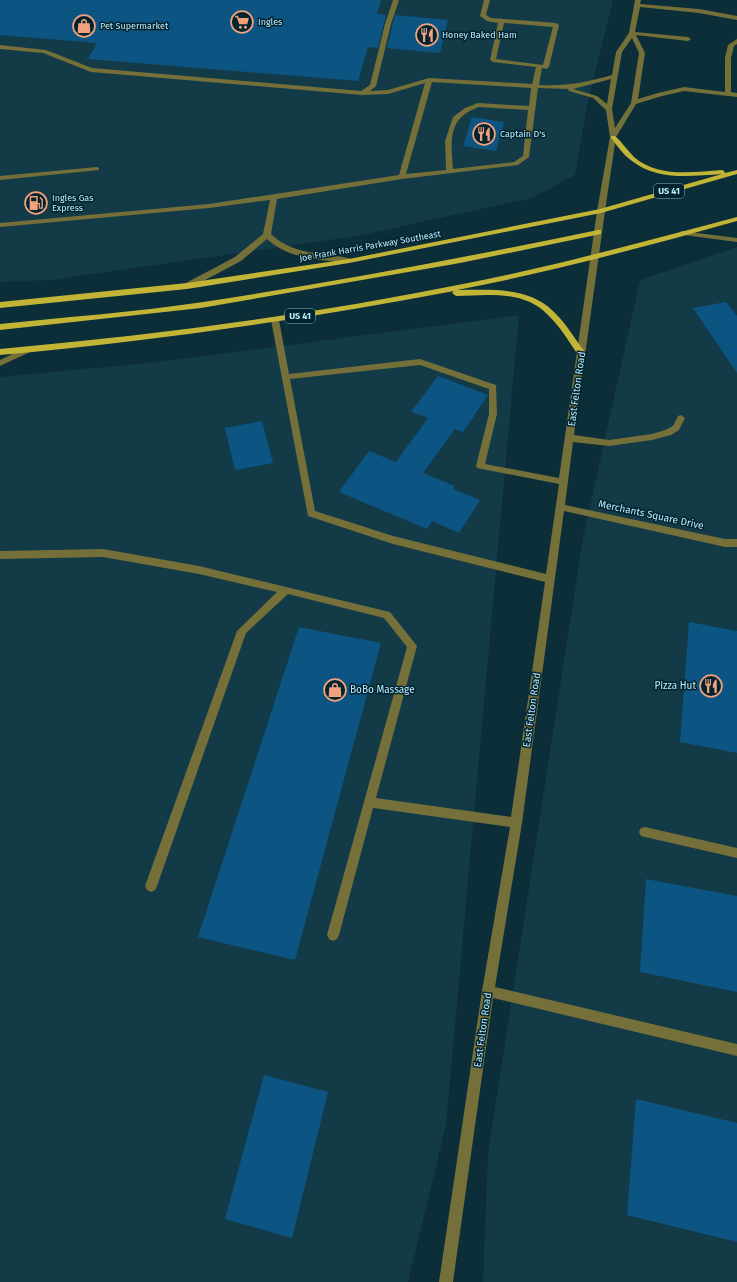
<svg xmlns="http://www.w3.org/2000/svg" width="737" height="1282" font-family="'Fira Sans',sans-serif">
  <rect width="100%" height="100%" fill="#0b2e39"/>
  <!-- built -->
  <g fill="#133a47">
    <polygon points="0,0 613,0 587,106 575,175 532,198 357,236 51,280 0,282"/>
    <polygon points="737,247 737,1282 483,1282 488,1153 583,538 640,280"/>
    <polygon points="519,315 446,1125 408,1282 0,1282 0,377 158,362"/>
  </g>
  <!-- building -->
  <g fill="#0c5583">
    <polygon points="0,0 381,0 377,14 386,15 378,48 368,47 358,81 88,59 97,43 0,35"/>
    <polygon points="395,15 448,20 440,53 387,48"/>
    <polygon points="472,117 504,122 496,151 463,146"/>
    <polygon points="726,302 737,316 737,373 693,308"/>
    <polygon points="438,376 488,395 463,432 455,429 423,473 455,486 453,489 480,500 459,533 432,521 427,529 339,492 369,451 396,462 428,418 411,412"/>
    <polygon points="262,421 273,463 235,470 225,428"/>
    <polygon points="689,622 737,631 737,753 680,742"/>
    <polygon points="299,627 381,643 295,960 198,937"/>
    <polygon points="646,879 737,896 737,992 640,972"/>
    <polygon points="264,1075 328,1092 292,1238 225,1219"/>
    <polygon points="636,1099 737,1123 737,1242 627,1215"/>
  </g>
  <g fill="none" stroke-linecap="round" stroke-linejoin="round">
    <!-- minor -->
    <g fill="#756f39" fill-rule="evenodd">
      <path d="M393,0H399L391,24L376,86L370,91L388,90L429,78L532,84L536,67L493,62L490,60L498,23L487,21L480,16L484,0H490L486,15L491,18L556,23L559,25L549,67L546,69L542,68L539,85C569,86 583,83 612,75L616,52L629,33L635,0H641L640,4L699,9L737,16V20L699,13L640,7L635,32L688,37L691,39L688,41L636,35L645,53L638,99L658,93L684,87L725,92V58L728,45L737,39V44L734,46L731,58V92L737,93V97L684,91L662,96L636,104L616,137L605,211L574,435L609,440L652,434L665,430L673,426L678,416L681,415L685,418L679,430L671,435L652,440L609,446L573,442L565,505L725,539H737V547H725L564,511L522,823L495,987L737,1044V1056L493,998L453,1282H439L482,991L510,827L373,808L339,935L337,939L333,941L329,939L327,935L407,647L384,618L288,594L246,633L157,886L155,890L151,892L147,890L145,886L237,631L277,592L199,574L103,557L0,559V551L103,549L199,566L390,612L417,646L376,798L511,817L545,582L393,544L308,516L271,320L275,317L279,320L289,374L420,359L496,385L497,414L485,464L559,478L597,211L610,137L606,110L593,98L569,91L568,89L538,88L529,157L518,165L402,179L277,199L271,234C294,256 323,252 352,259L353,261L349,263C321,260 288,259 267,239L241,261L190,288H184V284L235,257L263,234L270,200L209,208L0,227V223L209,204L399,175L425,83L388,94L362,95L91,72L43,53L0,49V45L46,50L92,68L361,91L370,85L385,24ZM504,23L553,27L543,65L496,59ZM632,38L639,53L631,103L615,128L612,109L622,52ZM611,79L607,104L597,96L573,89ZM432,82L531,88L529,106L478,103L465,108L453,117L445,141L446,170L406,174ZM479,107L528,110L523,156L514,162L453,169C451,141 447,118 479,107ZM420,365L489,389V414L476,466L477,468L559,484L546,574L393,536L315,511L290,379Z"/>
      <polygon points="97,167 99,168 99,170 0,180 0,176"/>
      <polygon points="681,231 737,238 737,242 684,235 680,233"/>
      <polygon points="27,347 30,348 30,352 0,366 0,360"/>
      <polygon points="645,827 737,848 737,858 645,837 641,836 639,832 641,828"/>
    </g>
    <!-- major -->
    <g fill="#c1b437" fill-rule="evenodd">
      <path d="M611,136H615C622,142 627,150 634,157C658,178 693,172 722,170L724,171L725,173L737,170V174L601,213L349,263L187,289L0,308V302L187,283L349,259L600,209L722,174C692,176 657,181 632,161C623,155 618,146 611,138Z"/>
      <path d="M737,217V221C644,247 551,272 457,290C490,290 528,286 553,311C566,323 574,338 585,352L586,354L582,357L579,356C569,342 560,326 547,314C523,290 487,295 456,296L452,293L454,291C302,320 154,341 0,355V349C155,335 309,315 463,284C555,266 646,241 737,217Z"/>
      <path d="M598,230H601V234L460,263L201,308L0,330V324C67,317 136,312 203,302C335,282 467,257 598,230Z"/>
    </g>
  </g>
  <!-- icons -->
  <defs>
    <g id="supermarket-ring" transform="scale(1.15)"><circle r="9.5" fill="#01242f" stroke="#f2a17e" stroke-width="1.5"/><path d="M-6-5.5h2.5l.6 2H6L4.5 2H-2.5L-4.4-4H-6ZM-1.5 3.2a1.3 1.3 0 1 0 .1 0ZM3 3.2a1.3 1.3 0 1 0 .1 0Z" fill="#f2a17e"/></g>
    <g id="shop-ring" transform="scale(1.15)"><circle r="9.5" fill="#01242f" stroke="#f2a17e" stroke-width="1.5"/><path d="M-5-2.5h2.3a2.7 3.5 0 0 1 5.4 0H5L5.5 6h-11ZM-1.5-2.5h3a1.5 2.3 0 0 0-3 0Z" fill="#f2a17e"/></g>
    <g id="restaurant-ring" transform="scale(1.15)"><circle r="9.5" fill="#01242f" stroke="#f2a17e" stroke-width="1.5"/><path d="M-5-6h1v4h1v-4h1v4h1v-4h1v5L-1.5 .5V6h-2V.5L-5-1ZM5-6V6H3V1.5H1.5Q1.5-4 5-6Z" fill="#f2a17e"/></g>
    <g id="fuel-ring" transform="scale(1.15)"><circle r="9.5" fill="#01242f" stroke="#f2a17e" stroke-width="1.5"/><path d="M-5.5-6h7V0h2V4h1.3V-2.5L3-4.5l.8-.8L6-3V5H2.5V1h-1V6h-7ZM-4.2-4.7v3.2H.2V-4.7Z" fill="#f2a17e"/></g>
  </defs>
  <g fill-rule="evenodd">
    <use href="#supermarket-ring" x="242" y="22"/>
    <use href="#shop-ring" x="84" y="26"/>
    <use href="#restaurant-ring" x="427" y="35"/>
    <use href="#restaurant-ring" x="484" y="134"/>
    <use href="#fuel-ring" x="36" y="203"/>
    <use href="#restaurant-ring" x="711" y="686"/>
    <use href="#shop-ring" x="335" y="690"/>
  </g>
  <g text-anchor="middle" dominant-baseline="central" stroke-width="3" stroke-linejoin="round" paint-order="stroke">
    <!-- far-poi labels -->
    <g font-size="9" fill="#bcecfe" stroke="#01242f" text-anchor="start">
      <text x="258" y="22">Ingles</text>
      <text x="100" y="26">Pet Supermarket</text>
      <text x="442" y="35">Honey Baked Ham</text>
      <text x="500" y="134">Captain D's</text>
      <text x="52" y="198">Ingles Gas<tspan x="52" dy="10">Express</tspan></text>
    </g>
    <!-- shield labels -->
    <g fill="#01242f" stroke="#84b0c0" stroke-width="1">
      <rect x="654" y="184" width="30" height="14" rx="3"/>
      <rect x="285" y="309" width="30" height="14" rx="3"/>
    </g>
    <g font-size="9" font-weight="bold" fill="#bcecfe">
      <text x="669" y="191">US 41</text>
      <text x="300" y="316">US 41</text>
    </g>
    <!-- far-street labels -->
    <g font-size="9" fill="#bcecfe" stroke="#01242f">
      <text transform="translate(370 246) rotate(-10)">Joe Frank Harris Parkway Southeast</text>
    </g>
    <!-- street labels -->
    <g font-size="10" fill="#bcecfe" stroke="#01242f">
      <text transform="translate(577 389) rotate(-82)">East Felton Road</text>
      <text transform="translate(651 515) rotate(12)">Merchants Square Drive</text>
      <text transform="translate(532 710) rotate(-82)">East Felton Road</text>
      <text transform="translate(483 1030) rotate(-82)">East Felton Road</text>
    </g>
    <!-- poi labels -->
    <g font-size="10" fill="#bcecfe" stroke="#01242f" text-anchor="end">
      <text x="696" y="686">Pizza Hut</text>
      <text x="350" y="690" text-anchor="start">BoBo Massage</text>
    </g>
  </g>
</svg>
